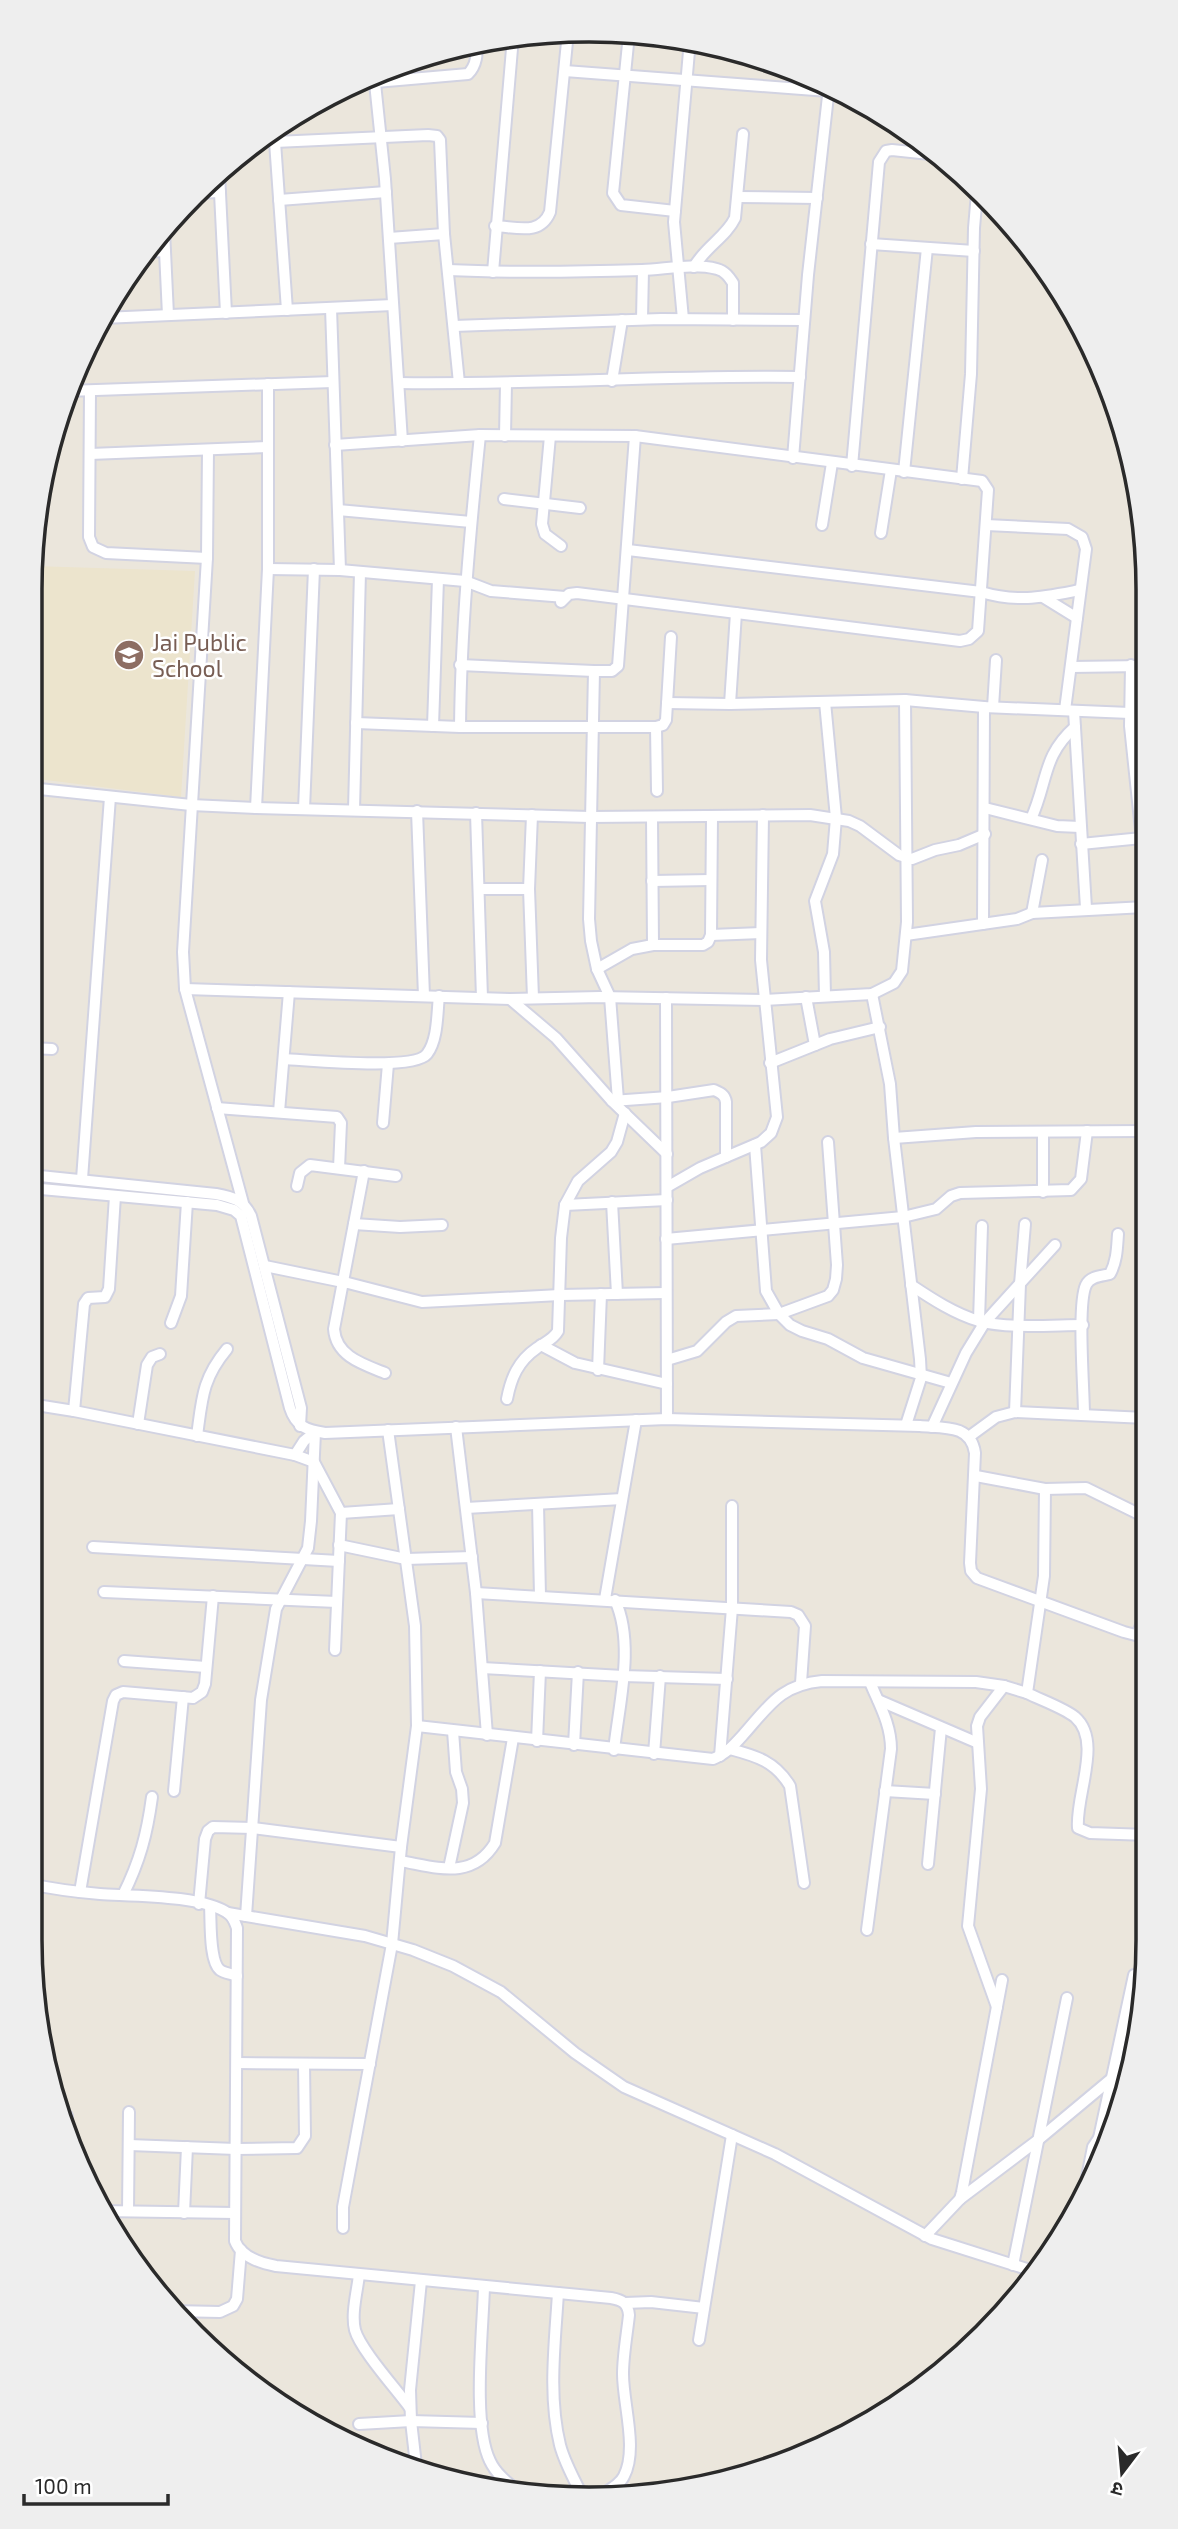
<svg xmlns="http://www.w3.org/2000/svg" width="1178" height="2529" font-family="'Exo 2','Noto Sans Devanagari',sans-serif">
  <rect width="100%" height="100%" fill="#ebe6dc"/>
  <!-- education -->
  <polygon fill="#ece4cd" points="32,566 195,571 181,797 30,778 30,589"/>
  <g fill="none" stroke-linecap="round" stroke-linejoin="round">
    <!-- minor casing -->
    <g stroke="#d2d3e2" stroke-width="14">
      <g id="minor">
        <polyline points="629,34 613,193 621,205 675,211"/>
        <polyline points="565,71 828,91 832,89"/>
        <polyline points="375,83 385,179 402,441"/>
        <path d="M353,84L468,74C477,65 477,54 477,41"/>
        <polyline points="274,128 287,310"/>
        <polyline points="275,142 428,135 437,136 440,140 444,234 459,383"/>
        <polyline points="219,173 226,313"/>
        <polyline points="194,193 220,192"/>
        <polyline points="738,197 817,198"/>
        <polyline points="279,200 386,192"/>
        <path d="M495,226C517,227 540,236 550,212L568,32"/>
        <polyline points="164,230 168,315"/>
        <polyline points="389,238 444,234"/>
        <polyline points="871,244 974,251"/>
        <polyline points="146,252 165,251"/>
        <path d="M694,267C705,247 726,237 735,218L743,134"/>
        <path d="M448,270C513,273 578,272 642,270C667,269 693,263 717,269C725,271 729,277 733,283V320"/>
        <polyline points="493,272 513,37"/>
        <polyline points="331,308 340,570"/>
        <polyline points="103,318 393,305"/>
        <polyline points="642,319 643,270"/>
        <polyline points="683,319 674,222 690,40"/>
        <polyline points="454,326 661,319 804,320"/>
        <polyline points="612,381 622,320"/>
        <path d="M399,383C533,385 666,375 800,377"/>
        <polyline points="67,391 333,382"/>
        <polyline points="90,391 89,537 93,547 106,553 207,558"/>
        <polyline points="505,436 506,383"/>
        <polyline points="550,436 542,524 545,534 561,546"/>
        <polyline points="335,445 480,435 635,436 982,481 988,490 978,631 969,639 960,641 577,593 569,594 561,602"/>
        <polyline points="208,450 207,558 183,952 185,989 243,1203"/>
        <polyline points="90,454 268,447"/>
        <polyline points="793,458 808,275 829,87"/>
        <polyline points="852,466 879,162 886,151 892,150 939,155"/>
        <polyline points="904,472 927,248"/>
        <polyline points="962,479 971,374 974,228 977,193"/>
        <polyline points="504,499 580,508"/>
        <polyline points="338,510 471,522"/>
        <polyline points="822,525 832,463"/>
        <polyline points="986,525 1068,529 1082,537 1086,549 1065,710"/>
        <polyline points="881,533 891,470"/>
        <path d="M628,550L981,592C1018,603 1043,597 1080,590"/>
        <polyline points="268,569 340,570 465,581 491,591 565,597"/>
        <polyline points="1043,597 1077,618"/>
        <polyline points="460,665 594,671 612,671 618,666 635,436"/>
        <polyline points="1131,665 1130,726 1145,868"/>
        <polyline points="1071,667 1144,666"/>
        <polyline points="594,671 589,919 591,941 597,969 610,997 618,1100"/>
        <polyline points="825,702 836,818 833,854 815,901 824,952 825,996"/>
        <polyline points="667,703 730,704 905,700 984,707 1130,713"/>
        <polyline points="730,704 736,613"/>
        <polyline points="993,707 996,660"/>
        <polyline points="1074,711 1086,908"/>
        <polyline points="356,723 460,727 656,727 663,725 666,720 671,637"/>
        <polyline points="433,726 438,579"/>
        <path d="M460,727C461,629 470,533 480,435"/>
        <polyline points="656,727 657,791"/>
        <polyline points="30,788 191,805 256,808 590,817 810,815 849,821 860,826 899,855 912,859 935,850 959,845 985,834"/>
        <polyline points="256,808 268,569 268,384"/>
        <polyline points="985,808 1057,826 1080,827"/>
        <polyline points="304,809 314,569"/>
        <polyline points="354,810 360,572"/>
        <polyline points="417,811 424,996"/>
        <polyline points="476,813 482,998"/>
        <polyline points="532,815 529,889 533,998"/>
        <polyline points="652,817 653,945"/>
        <path d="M1031,819C1048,782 1042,756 1075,727"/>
        <polyline points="1081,844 1142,838"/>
        <polyline points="652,881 711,880"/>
        <polyline points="479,889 529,889"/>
        <polyline points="1032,913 1042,860"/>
        <polyline points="983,924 984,707"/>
        <polyline points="711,935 761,933"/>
        <polyline points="906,935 1017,919 1032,913 1145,907"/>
        <polyline points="597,969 632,949 653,945 703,945 708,942 711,935 712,817"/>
        <polyline points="185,989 510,999 600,997 764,1000 872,994 894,983 902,971 907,922 905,700"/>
        <polyline points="872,994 890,1084 894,1138 920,1359 921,1378 906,1425"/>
        <polyline points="806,997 815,1045"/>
        <polyline points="666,998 667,1419"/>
        <polyline points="510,999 556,1038 612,1101 667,1154"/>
        <polyline points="30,1048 52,1049"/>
        <path d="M284,1059C309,1060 414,1071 427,1054C438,1040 437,1013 439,996"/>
        <polyline points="770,1063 830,1039 880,1027"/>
        <path d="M612,1101L668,1097L714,1090C721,1093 725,1095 726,1102V1157"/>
        <polyline points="217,1108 337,1117 341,1123 339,1168"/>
        <polyline points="279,1112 289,992"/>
        <polyline points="383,1123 388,1064"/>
        <polyline points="1043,1132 1043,1192"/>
        <polyline points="894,1138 976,1132 1145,1131"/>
        <polyline points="755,1145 766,1291 779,1314 790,1325 802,1331 828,1339 863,1358 951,1383"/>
        <path d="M364,1171L334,1329C336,1356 362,1364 385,1373"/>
        <path d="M30,1175L216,1194C232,1197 244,1200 251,1216L301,1408L300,1426"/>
        <polyline points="32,1175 36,1100"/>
        <polyline points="82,1179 110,797"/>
        <polyline points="297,1186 300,1173 310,1165 396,1176"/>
        <polyline points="667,1187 700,1168 761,1142 771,1133 777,1117 761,960 763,815"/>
        <path d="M30,1188L217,1205L234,1210L241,1216L290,1408C296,1427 307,1430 325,1433L667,1419L920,1426C943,1428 971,1424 975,1453L970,1563L971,1571L977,1578L1124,1632L1147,1638"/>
        <polyline points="612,1202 617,1294"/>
        <polyline points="565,1205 667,1200"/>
        <polyline points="354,1224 400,1227 442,1225"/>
        <polyline points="666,1239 903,1217 936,1209 951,1196 960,1193 1071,1190 1081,1179 1087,1131"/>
        <polyline points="265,1266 348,1283 422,1302 560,1295 666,1293"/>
        <path d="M911,1285C932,1299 955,1314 979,1321C1006,1329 1054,1325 1083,1325"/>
        <polyline points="979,1321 982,1226"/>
        <polyline points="171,1323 181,1296 187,1202"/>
        <polyline points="541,1345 575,1363 667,1384"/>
        <polyline points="667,1360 697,1351 726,1322 736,1316 779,1314 828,1296 833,1290 836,1279 837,1265 828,1142"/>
        <polyline points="598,1370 601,1294"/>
        <path d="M507,1399C511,1378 518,1361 537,1348C545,1342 553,1340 558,1331L561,1238L565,1205L578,1181L611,1152L617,1142L625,1113"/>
        <polyline points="30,1404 74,1411 295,1455 314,1462 341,1513 335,1650"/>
        <polyline points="74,1411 84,1304 88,1298 105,1297 109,1289 115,1196"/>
        <polyline points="1015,1412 1020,1284 1025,1224"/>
        <path d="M1084,1415C1084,1389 1077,1304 1086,1285C1090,1276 1102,1276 1110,1274C1117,1261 1117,1248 1118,1234"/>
        <polyline points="138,1424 147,1365 152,1357 160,1354"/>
        <polyline points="456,1427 476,1593 487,1735"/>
        <polyline points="932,1427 966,1353 985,1322 1055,1245"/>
        <path d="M197,1436C202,1399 202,1379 227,1349"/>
        <polyline points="970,1436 996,1417 1015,1412 1146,1418"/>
        <polyline points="295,1455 304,1441 315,1432"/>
        <polyline points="976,1476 1045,1489 1086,1488 1147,1518"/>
        <path d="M1045,1489L1044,1576L1027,1693C1041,1700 1064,1708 1075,1717C1103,1741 1075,1796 1078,1828L1090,1833L1148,1835"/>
        <polyline points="538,1504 540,1596"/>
        <polyline points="466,1508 622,1499"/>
        <polyline points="341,1513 399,1509"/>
        <polyline points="1139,1513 1147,1489"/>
        <polyline points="339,1545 406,1559 472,1557"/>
        <polyline points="93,1547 339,1561"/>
        <polyline points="104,1592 337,1602"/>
        <polyline points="476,1593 791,1612 798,1615 805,1626 801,1683"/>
        <polyline points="605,1599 636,1420"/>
        <polyline points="1137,1635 1147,1611"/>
        <polyline points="124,1661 206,1667"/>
        <polyline points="482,1668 623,1676 727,1679"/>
        <polyline points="878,1700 978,1743"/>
        <path d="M417,1726L713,1759C726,1754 734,1745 743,1735C769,1706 780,1685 822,1681L976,1682L1004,1686L1027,1693"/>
        <polyline points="537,1741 540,1671"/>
        <polyline points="574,1745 578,1672"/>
        <path d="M730,1749C756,1756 775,1761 790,1786L804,1883"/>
        <path d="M614,1750C619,1703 635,1644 615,1600"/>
        <polyline points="654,1754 660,1676"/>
        <polyline points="720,1756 732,1608 732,1506"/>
        <polyline points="174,1791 183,1697"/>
        <polyline points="885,1791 935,1794"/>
        <path d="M400,1861C436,1867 472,1881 495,1843L513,1738"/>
        <polyline points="928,1864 941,1728"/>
        <polyline points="449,1868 463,1803 462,1789 456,1772 453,1731"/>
        <path d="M30,1884C53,1889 76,1892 100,1894C132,1896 204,1895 229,1914C234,1918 235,1923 237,1928L235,2241C241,2257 260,2263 276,2266L611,2298C622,2300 628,2303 629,2315C627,2334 623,2355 623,2374C623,2404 638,2449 624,2476C619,2487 603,2493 594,2499"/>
        <polyline points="80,1892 113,1701 116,1695 123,1692 193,1698 202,1692 205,1684 213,1596"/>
        <path d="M123,1895C140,1861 147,1834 152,1797"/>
        <polyline points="199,1904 205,1839 208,1831 213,1827 253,1828 401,1847"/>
        <path d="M210,1906C211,1921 209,1961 220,1970C224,1973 232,1974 237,1976"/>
        <polyline points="228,1913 365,1936 413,1950 453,1966 501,1992 575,2053 624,2087 775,2154 932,2239 1033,2271"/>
        <polyline points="246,1916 261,1700 276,1609 308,1548 311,1521 315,1432"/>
        <path d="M867,1930L891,1749C891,1724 879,1704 870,1682"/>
        <polyline points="997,2007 968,1926 981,1789 977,1726 980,1717 1004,1686"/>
        <polyline points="237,2063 370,2064"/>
        <polyline points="67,2136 67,2116"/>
        <polyline points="1099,2138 1134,1975"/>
        <polyline points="129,2145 236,2149 297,2148 305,2136 304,2064"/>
        <polyline points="1085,2187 1093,2147 1099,2138 1112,2135"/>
        <polyline points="960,2199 1038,2140 1134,2060"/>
        <polyline points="101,2211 235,2213"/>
        <polyline points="128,2211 129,2112"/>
        <polyline points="184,2213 187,2147"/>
        <polyline points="343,2228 343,2207 392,1944 401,1847 417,1726 415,1626 388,1430"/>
        <polyline points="925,2236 960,2199 962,2192 1002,1980"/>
        <polyline points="1013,2265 1067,1998"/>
        <path d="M359,2275C357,2292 351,2314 355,2330C360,2349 397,2390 410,2408"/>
        <path d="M484,2287C483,2329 472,2425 490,2461C496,2474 508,2483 519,2492"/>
        <path d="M558,2293C555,2343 548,2396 560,2445C565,2464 575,2481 584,2499"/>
        <polyline points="625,2303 651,2302 704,2308"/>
        <polyline points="172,2311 220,2312 233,2306 237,2299 241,2250"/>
        <polyline points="699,2340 732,2135"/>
        <polyline points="359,2424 411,2421 482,2423"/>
        <polyline points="416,2465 411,2421 410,2390 421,2281"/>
        <polyline points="473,2486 510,2485"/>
      </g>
    </g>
    <!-- minor -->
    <use href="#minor" stroke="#fff" stroke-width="10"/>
  </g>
  <!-- icons -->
  <defs>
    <g id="school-disc" transform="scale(1.575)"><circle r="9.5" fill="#8d6e63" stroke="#fff"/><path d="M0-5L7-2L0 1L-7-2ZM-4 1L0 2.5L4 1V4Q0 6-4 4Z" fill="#fff"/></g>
  </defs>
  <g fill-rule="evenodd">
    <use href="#school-disc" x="129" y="655"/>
  </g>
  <g text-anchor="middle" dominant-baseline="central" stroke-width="5" stroke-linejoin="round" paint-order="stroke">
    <!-- education labels -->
    <g font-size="23" fill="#785e54" stroke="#fff" text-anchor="start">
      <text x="152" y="642">Jai Public<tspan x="152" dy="26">School</tspan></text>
    </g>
  </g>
  <!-- crop -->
  <path d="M0 0H1178V2529H0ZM589 42H589A547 547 0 0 1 1136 589V1940A547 547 0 0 1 589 2487H589A547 547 0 0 1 42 1940V589A547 547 0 0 1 589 42Z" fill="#eee" fill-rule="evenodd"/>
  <path fill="none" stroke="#2a2a2a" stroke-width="3.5" d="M589 42H589A547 547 0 0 1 1136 589V1940A547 547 0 0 1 589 2487H589A547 547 0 0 1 42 1940V589A547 547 0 0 1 589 42Z"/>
  <!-- north arrow -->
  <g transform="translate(1122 2473) rotate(196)" stroke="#ffffff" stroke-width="5" paint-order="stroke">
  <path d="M0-5L12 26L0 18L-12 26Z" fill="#2a2a2a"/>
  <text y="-10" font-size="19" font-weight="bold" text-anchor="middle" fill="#2a2a2a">उ</text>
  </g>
  <!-- scale -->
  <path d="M24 2494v10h144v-10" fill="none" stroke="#2a2a2a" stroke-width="3.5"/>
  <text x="35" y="2494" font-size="21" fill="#2a2a2a" stroke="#ffffff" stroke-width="5" paint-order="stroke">100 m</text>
</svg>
